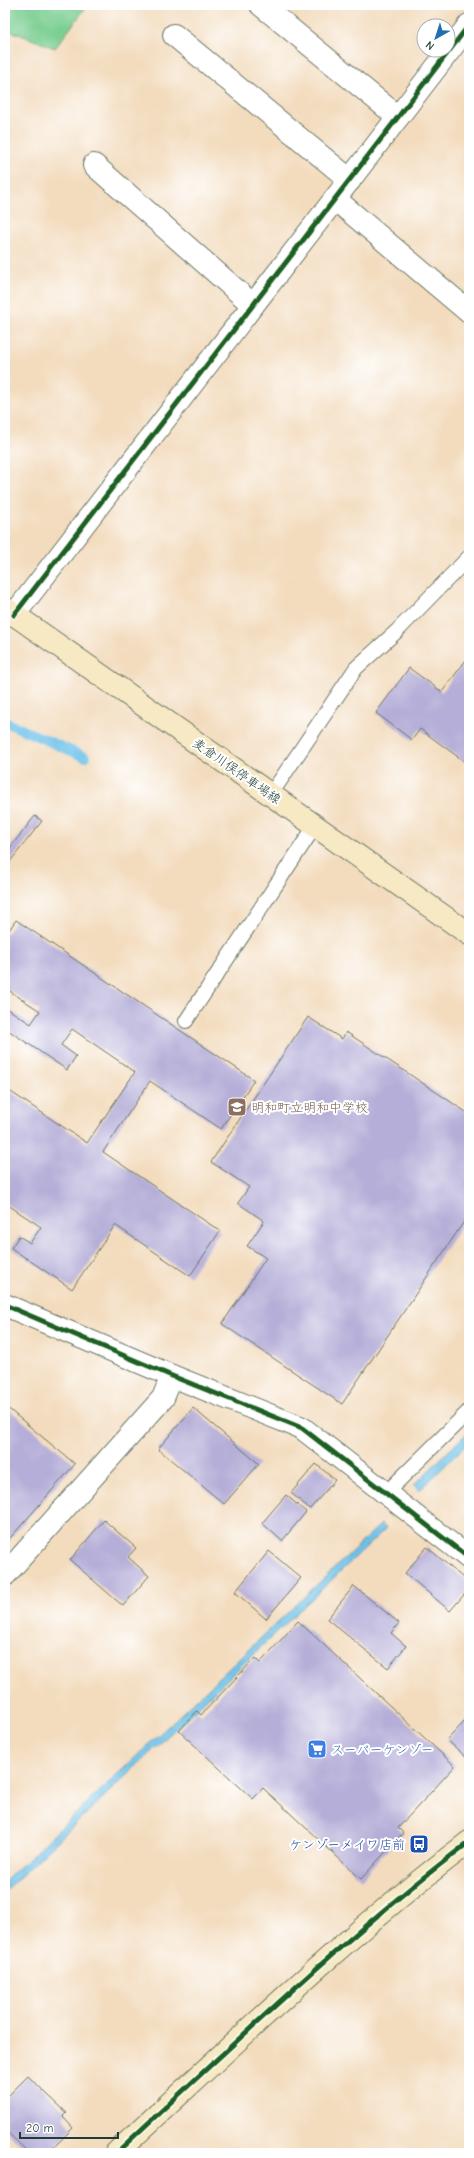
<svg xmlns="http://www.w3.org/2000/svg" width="474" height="2158" font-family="'Comic Neue','Klee One',sans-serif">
  <rect width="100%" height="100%" fill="#fff"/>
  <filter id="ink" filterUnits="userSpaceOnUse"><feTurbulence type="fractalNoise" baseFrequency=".025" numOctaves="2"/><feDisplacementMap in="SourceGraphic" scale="8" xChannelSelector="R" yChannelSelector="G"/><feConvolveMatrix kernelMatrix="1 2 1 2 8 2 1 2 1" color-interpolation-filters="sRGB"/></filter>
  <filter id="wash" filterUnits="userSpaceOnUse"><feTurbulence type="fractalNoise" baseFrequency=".012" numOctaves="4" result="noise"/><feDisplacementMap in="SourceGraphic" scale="16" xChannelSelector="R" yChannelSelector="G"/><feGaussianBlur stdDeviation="0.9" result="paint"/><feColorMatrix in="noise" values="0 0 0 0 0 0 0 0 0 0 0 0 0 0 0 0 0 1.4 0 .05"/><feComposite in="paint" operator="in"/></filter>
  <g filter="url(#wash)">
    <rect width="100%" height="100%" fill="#f3dcbe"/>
    <!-- green -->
    <polygon fill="#78cd90" stroke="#4c8562" points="5,5 88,5 55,48 5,29"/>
    <!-- water -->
    <g fill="#6cc1e9" stroke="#467f8e">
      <polygon points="469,1431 469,1442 419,1491 414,1485"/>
      <polygon points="381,1524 386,1528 5,1891 5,1881"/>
    </g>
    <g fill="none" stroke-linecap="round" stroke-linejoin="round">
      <!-- stream -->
      <polyline stroke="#6cc1e9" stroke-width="10" points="5,722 85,757"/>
    </g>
    <g id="blocks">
      <!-- building -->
      <g fill="#b5aed8">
        <polygon points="469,656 469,765 420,729 412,740 376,713 409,668 442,692"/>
        <polygon points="35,816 42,821 5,868 5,854"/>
        <polygon points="16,920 254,1080 221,1129 150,1081 103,1152 220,1231 190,1276 115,1225 72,1289 11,1248 19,1236 30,1243 41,1227 5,1203 5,1088 87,1143 135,1072 72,1029 61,1045 76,1056 67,1070 5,1028 5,1014 8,1009 31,1024 40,1011 5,988 5,936"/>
        <polygon points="308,1017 342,1039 346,1032 469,1114 469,1173 466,1178 469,1180 469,1214 342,1404 222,1324 266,1258 247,1246 264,1221 238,1203 249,1187 211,1162"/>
        <polygon points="5,1406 75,1464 5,1544"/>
        <polygon points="193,1408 259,1464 224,1504 158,1449"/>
        <polygon points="316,1464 335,1480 310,1509 291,1493"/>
        <polygon points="286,1495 306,1512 282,1541 262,1523"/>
        <polygon points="104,1520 136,1548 128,1557 149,1576 123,1606 70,1560"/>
        <polygon points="427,1547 469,1583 469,1589 450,1611 405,1573"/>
        <polygon points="269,1551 301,1578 266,1619 235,1592"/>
        <polygon points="354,1586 399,1623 391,1633 406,1646 388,1668 327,1619"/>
        <polygon points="298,1621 455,1766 398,1828 403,1833 361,1879 263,1788 253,1799 179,1731 197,1711 201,1715 255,1658 260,1663"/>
        <polygon points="468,1718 469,1719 469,1760 447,1740"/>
        <polygon points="28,2076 67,2113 63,2117 73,2128 48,2153 29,2153 5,2130 5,2099"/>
      </g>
    </g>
  </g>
  <g filter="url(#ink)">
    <use href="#blocks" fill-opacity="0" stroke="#697564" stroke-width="1"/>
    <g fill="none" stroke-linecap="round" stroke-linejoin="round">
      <!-- lane casing -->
      <g stroke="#697564" stroke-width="16">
        <g id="lane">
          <polyline points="271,794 356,668 397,631 469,557"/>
          <polyline points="186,1021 315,826"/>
          <polyline points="386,1493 469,1411"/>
        </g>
      </g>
      <!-- street casing -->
      <g stroke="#697564" stroke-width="24">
        <g id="street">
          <polyline points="261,5 398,117"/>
          <polyline points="174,35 350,180"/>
          <polyline points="94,165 253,305"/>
          <polyline points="335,199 469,312"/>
          <polyline points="14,615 469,25"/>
          <polyline points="5,1305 172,1376 302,1428 469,1558"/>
          <polyline points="5,1575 163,1398 172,1376"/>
        </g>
      </g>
      <!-- secondary casing -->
      <g stroke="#697564" stroke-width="24">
        <g id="secondary">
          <polyline points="5,608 469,934"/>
          <path d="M116,2153C231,2047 344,1937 469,1842"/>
        </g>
      </g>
      <!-- lane -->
      <use href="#lane" stroke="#fff" stroke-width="14"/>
      <!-- street -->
      <use href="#street" stroke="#fff" stroke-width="22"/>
      <!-- secondary -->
      <use href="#secondary" stroke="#f7e9c3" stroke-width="22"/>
      <!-- cycleway casing -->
      <g stroke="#fff" stroke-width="8">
        <g id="cycleway">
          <polyline points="14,615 469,25"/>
          <polyline points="5,1305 172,1376 302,1428 469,1558"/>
          <path d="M116,2153C231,2047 344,1937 469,1842"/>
        </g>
      </g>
      <!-- cycleway -->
      <use href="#cycleway" stroke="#1b5e20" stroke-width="5"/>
    </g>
  </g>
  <!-- icons -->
  <defs>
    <g id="school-square" transform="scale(1)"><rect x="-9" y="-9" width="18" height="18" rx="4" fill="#8d6e63" stroke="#fff"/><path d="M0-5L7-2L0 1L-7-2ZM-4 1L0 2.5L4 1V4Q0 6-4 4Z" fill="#fff"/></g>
    <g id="supermarket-square" transform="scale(1)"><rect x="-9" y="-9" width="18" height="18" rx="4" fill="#3f7fe0" stroke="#fff"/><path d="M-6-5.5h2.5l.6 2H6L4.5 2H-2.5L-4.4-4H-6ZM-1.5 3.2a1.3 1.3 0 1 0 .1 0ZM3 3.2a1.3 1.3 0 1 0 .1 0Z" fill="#fff"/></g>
    <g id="bus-square" transform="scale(1)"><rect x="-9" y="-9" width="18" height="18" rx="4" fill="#1a4fb4" stroke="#fff"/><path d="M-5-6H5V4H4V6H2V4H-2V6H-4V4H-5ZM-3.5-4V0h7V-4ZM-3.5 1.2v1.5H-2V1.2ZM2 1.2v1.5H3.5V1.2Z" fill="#fff"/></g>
  </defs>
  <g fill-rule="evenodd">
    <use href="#school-square" x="237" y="1107"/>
    <use href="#supermarket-square" x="317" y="1749"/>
    <use href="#bus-square" x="419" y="1844"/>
  </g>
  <g text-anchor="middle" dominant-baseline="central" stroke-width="4" stroke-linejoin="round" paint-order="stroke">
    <!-- street labels -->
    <g font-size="13" fill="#1f3d34" stroke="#fff">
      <text transform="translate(237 771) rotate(35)">麦倉川俣停車場線</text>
    </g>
    <!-- education labels -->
    <g font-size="13" fill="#785e54" stroke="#fff" text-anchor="start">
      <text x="251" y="1107">明和町立明和中学校</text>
    </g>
    <!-- shop labels -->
    <g font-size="13" fill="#366cbe" stroke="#fff" text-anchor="start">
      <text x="331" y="1749">スーパーケンゾー</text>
    </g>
    <!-- transit labels -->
    <g font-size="13" fill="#164399" stroke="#fff" text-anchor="end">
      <text x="405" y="1844">ケンゾーメイワ店前</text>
    </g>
  </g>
  <!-- margin -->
  <rect width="474" height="2158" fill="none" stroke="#fff" stroke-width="20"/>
  <!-- north arrow -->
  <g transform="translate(436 38) rotate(219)"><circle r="19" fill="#ffffff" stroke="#a5b1ae"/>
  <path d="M0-3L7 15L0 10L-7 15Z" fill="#1f6fb2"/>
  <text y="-6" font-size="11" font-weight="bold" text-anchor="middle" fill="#1f3d34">N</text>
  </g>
  <!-- scale -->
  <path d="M20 2132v6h98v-6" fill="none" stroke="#1f3d34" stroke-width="2"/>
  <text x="26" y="2132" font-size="12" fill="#1f3d34" stroke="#ffffff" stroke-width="3" paint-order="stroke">20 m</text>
</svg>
